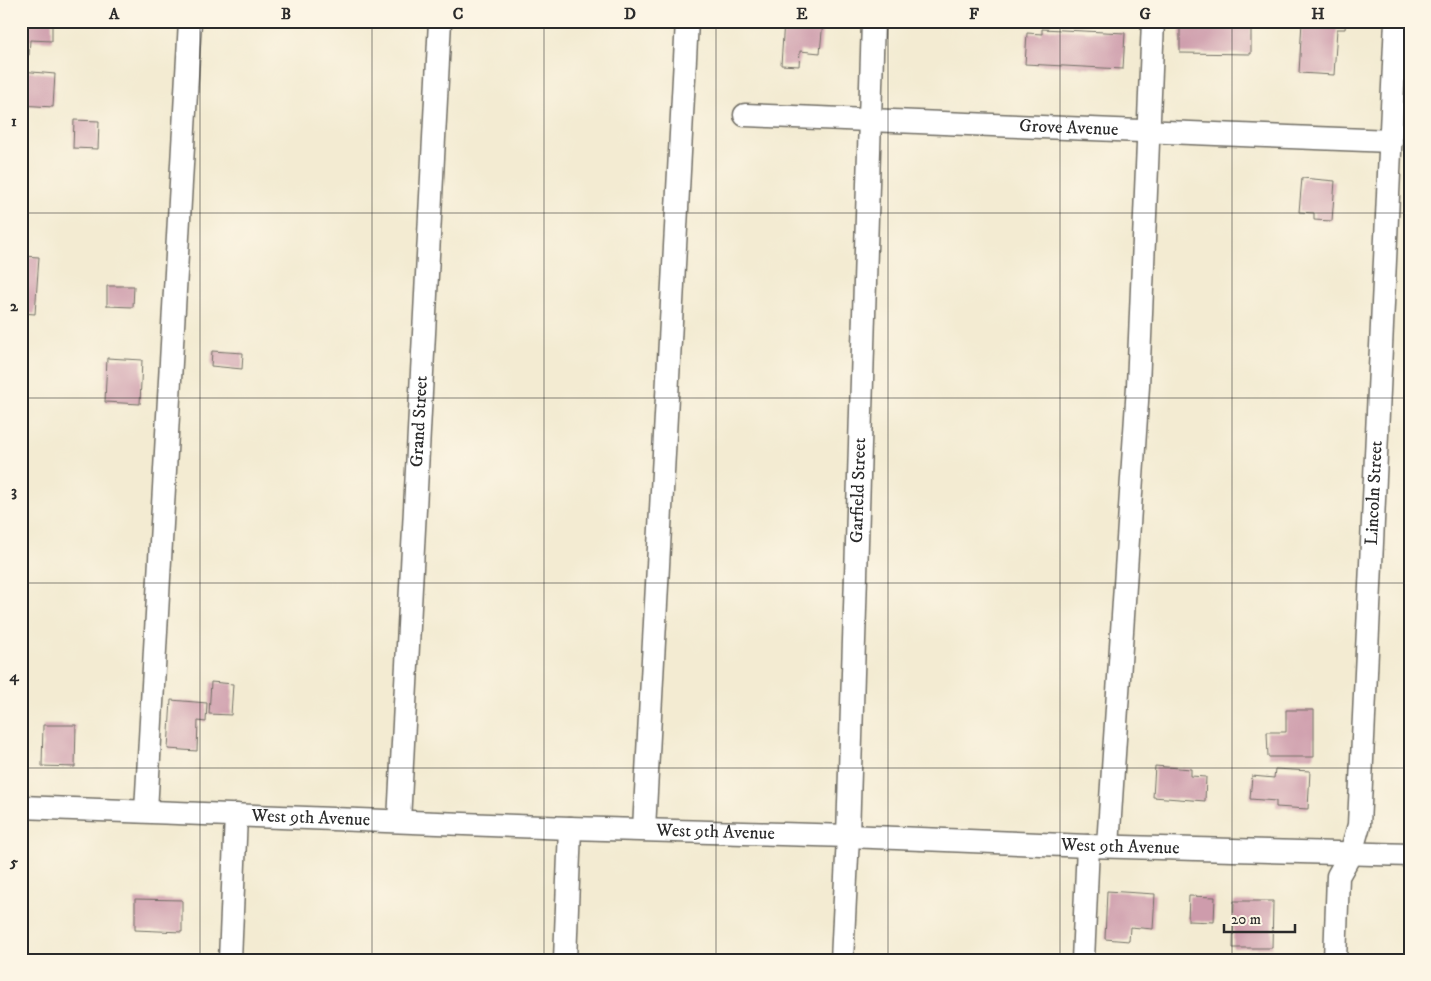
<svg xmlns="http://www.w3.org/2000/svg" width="1431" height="981" font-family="'IM FELL DW Pica',serif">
  <rect width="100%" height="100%" fill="#fcf5e5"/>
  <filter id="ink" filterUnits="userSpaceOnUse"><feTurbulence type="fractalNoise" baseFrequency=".02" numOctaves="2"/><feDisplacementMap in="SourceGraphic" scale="10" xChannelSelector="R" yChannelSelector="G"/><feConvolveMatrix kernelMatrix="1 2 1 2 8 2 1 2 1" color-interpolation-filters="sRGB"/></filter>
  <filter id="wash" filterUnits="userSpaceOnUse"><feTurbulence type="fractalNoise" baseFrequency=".0096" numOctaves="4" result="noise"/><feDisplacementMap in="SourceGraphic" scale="20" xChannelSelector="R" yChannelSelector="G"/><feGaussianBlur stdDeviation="1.12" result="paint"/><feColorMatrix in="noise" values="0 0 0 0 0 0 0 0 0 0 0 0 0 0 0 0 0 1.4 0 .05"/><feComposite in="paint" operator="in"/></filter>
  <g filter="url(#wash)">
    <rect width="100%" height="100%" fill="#f3ebd2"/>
    <g id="blocks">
      <!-- building -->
      <g fill="#ce9cac">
        <polygon points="26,21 52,21 52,41 30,40 29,55 21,55 21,26 26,26"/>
        <polygon points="784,21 823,21 820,53 800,51 799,66 781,65"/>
        <polygon points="1180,21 1251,21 1251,54 1180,53"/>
        <polygon points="1302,21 1346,21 1345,29 1337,29 1334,75 1299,73"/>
        <polygon points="1042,29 1125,33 1123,69 1025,64 1027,33 1042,34"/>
        <polygon points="21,71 55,74 53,107 21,105"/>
        <polygon points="74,120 99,121 98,149 73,148"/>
        <polygon points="21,134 24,134 23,178 21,178"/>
        <polygon points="1302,178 1335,181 1332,221 1314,220 1314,213 1299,212"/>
        <polygon points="21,256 39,257 35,314 21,313"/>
        <polygon points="107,286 134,286 133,307 107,306"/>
        <polygon points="212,351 243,353 242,369 211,366"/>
        <polygon points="107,358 142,360 140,404 105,402"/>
        <polygon points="211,682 233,684 231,715 209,714"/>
        <polygon points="171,700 207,703 206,722 198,721 197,751 168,749"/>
        <polygon points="1286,710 1314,710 1314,757 1268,757 1267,732 1286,732"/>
        <polygon points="43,725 76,725 75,767 42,766"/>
        <polygon points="1155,766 1191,769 1191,776 1206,777 1205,801 1153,797"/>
        <polygon points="1275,769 1310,771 1308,809 1276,807 1276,801 1250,799 1252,776 1274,778"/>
        <polygon points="1107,891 1155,894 1153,929 1130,927 1129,941 1105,939"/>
        <polygon points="1189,896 1215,897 1214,922 1188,921"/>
        <polygon points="135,899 182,900 182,932 135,930"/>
        <polygon points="1234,901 1273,901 1272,948 1233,948"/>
      </g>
    </g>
  </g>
  <g filter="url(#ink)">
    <use href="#blocks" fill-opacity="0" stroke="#716e65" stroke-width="1"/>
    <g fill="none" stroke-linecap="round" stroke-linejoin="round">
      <!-- minor casing -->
      <g stroke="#716e65" stroke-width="25">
        <g id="minor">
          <path id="s1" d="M745,115L1391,141"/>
          <path id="s2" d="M21,807L570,828L848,836L1088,846L1410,855"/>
          <polyline points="146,811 190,21"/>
          <path id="s3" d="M399,821L440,21"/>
          <polyline points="644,829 687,21"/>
          <polyline points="1108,846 1138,386 1153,21"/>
          <polyline points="230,960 236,815"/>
          <polyline points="565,960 570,828"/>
          <path id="s4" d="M842,960L848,836L873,21"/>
          <polyline points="1083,960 1088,846"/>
          <path id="s5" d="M1335,960L1338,876L1351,853L1359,825L1396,21"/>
        </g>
      </g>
      <!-- minor -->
      <use href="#minor" stroke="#fff" stroke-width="22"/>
    </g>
  </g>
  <!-- grid -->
  <path fill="none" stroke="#2b2b2b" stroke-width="1" stroke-opacity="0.55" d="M200,21V960M372,21V960M544,21V960M716,21V960M888,21V960M1060,21V960M1232,21V960M21,213H1410M21,398H1410M21,583H1410M21,768H1410"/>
  <g text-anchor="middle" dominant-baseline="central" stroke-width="4" stroke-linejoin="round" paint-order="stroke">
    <!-- street labels -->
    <g font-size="18" fill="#2b2b2b" stroke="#fcf5e5">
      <text stroke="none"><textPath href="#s1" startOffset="324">Grove Avenue</textPath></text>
      <text stroke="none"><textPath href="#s3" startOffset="400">Grand Street</textPath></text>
      <text stroke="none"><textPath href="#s4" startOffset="470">Garfield Street</textPath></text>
      <text stroke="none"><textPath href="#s5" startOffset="472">Lincoln Street</textPath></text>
      <text stroke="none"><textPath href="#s2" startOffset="290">West 9th Avenue</textPath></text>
      <text stroke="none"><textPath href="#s2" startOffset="695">West 9th Avenue</textPath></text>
      <text stroke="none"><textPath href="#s2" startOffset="1100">West 9th Avenue</textPath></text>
    </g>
  </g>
  <!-- margin -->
  <rect width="1431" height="981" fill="none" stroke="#fcf5e5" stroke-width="55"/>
  <!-- scale -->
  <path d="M1224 924v8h71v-8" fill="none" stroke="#2b2b2b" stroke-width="2.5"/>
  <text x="1231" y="924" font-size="15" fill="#2b2b2b" stroke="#fcf5e5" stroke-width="4" paint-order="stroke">20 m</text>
  <rect x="28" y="28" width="1376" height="926" fill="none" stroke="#2b2b2b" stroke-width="2"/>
  <g font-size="16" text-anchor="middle" font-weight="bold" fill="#2b2b2b">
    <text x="114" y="19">A</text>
    <text x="286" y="19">B</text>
    <text x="458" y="19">C</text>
    <text x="630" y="19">D</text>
    <text x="802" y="19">E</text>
    <text x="974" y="19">F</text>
    <text x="1145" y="19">G</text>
    <text x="1318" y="19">H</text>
    <text x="14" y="126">1</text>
    <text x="14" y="311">2</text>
    <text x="14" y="496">3</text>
    <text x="14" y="681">4</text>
    <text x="14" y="867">5</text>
  </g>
</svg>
